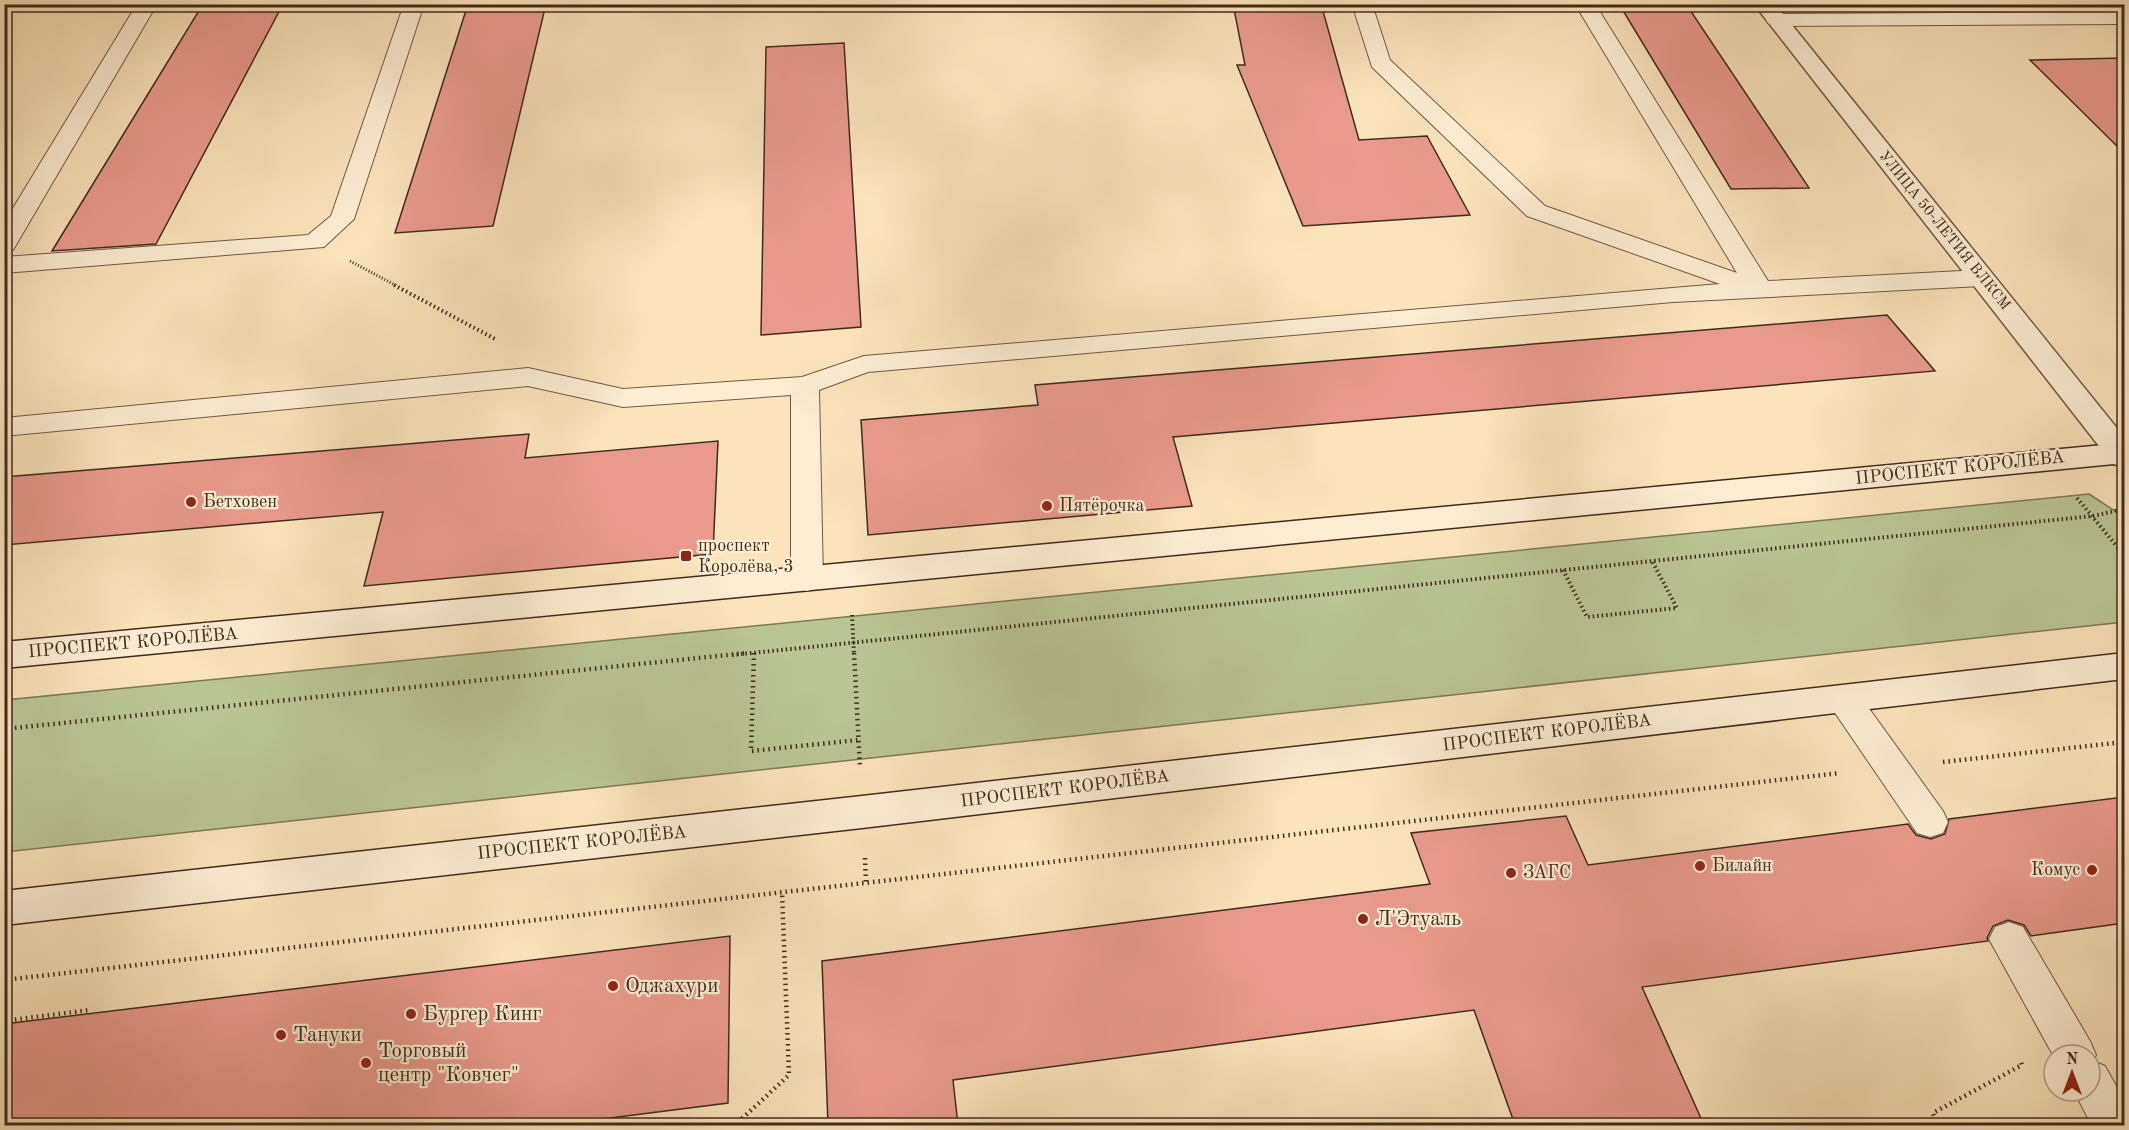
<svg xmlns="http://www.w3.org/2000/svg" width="2129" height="1130" font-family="'Old Standard TT',serif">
  <rect width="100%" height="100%" fill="#fbe3bb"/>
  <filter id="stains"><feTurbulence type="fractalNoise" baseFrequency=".00333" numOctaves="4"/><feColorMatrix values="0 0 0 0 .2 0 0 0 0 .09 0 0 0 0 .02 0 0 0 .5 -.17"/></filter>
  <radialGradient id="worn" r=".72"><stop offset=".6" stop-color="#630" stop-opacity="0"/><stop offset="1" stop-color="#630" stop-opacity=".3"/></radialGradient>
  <!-- green -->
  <polygon fill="#bac594" stroke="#7e7858" stroke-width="1.5" points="2089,494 2124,517 2124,622 5,852 5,700"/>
  <!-- building -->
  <g fill="#ea9a8c" stroke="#412b1d" stroke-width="1.5">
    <polygon points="203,4 283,4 156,244 52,251"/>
    <polygon points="468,4 546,4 493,226 395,233"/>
    <polygon points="1233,4 1321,4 1359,140 1427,136 1470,215 1303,226 1237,65 1245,65"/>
    <polygon points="1619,4 1686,4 1809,188 1731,189"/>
    <polygon points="844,43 861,327 761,335 766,47"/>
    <polygon points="2124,58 2124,153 2030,60"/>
    <polygon points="1887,315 1935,371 1173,437 1192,506 868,535 861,420 1038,405 1035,385"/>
    <polygon points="529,434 525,458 718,441 713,554 364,586 383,512 4,545 4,477"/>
    <polygon points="2124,797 2124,923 2031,936 2024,925 2008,920 1993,926 1987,938 1988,941 1642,987 1704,1125 1515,1125 1474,1010 953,1080 958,1125 828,1125 822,961 1430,884 1411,833 1566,816 1588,865 1908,824 1916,835 1931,839 1945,834 1949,819"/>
    <polygon points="730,936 728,1103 555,1125 4,1125 4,1024"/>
  </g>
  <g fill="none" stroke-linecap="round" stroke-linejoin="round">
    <!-- service casing -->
    <g stroke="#705944" stroke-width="2">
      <g id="service">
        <polygon points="137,4 157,4 16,245 13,250 4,252 4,223"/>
        <polygon points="404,4 424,4 354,219 324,247 4,273 4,257 308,235 331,216"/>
        <polygon points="1352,4 1372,4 1390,60 1545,206 1737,273 1575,4 1595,4 1768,281 1981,270 1990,273 1994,278 1990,283 1981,286 1673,302 868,372 819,390 823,580 818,588 807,591 796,588 791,580 791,395 623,407 528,386 4,436 4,418 528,368 623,389 802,377 864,356 1720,284 1527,216 1372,67"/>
        <polygon points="2124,12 2124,24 1776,26 1769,24 1766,20 1769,16 1776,14"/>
        <polygon points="1843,685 1855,689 1943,811 1948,822 1943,833 1930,837 1917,833 1831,707 1826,698 1831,689"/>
        <polygon points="2009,922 2023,927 2090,1041 2096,1055 2093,1061 2105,1066 2124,1100 2124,1126 2092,1126 2074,1091 2090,1091 2090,1055 2054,1055 2054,1057 1989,939 1995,927"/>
      </g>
    </g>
    <!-- minor casing -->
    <g stroke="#705944" stroke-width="3">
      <polygon id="minor" points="1754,4 1775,4 2124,437 2124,467 2113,464"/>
    </g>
    <!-- secondary casing -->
    <g stroke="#412b1d" stroke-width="3">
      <g id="secondary">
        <polygon points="2124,443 2124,463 4,668 4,642"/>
        <polygon points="2124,653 2124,679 862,828 4,925 4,891 862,796"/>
      </g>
    </g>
    <!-- path-far2 -->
    <polyline stroke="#412b1d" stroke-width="3" stroke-dasharray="1 2" stroke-linecap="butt" points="350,261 397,286"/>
    <!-- path-far1 -->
    <g stroke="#412b1d" stroke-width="4" stroke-dasharray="1.5 3" stroke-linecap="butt">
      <polyline points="394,285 497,340"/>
      <polyline points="2077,498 2124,555"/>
      <polyline points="1563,570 1587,617 1677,608 1652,561"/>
      <polyline points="852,615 854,655"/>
      <polyline points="732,655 2093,516 2124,509"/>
    </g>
    <!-- path -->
    <g stroke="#412b1d" stroke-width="4.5" stroke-dasharray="1.5 4" stroke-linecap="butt">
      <polyline points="754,653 751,751 858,740"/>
      <polyline points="854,653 860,767"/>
      <polyline points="4,729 747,653"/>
      <polyline points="1943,762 2124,742"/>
      <polyline points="865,858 866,883"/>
      <polyline points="4,980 1840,773"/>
      <polyline points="4,1021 90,1010"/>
      <polyline points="734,1126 789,1075 782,892"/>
      <polyline points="1937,1126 1933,1113 2022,1065 2021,1062"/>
    </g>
    <!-- service -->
    <use href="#service" fill="#fcedd3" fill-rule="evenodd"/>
    <!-- minor -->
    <use href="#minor" fill="#fcedd3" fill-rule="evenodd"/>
    <!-- secondary -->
    <use href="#secondary" fill="#fcedd3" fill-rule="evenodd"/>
  </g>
  <!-- markers -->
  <g fill="#8f2418" stroke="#fcedd3" stroke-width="2">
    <circle cx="191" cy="502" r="6"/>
    <circle cx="1047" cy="506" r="6"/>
    <rect x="680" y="550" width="12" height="12" rx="3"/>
    <circle cx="1700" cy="866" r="6"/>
    <circle cx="2092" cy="870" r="6"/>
    <circle cx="1511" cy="873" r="6"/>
    <circle cx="1363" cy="919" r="6"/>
    <circle cx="613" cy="986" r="6"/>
    <circle cx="411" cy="1014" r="6"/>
    <circle cx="281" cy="1035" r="6"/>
    <circle cx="366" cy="1063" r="6"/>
  </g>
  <g text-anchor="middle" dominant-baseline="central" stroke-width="4.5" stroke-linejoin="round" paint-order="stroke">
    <!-- far-street labels -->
    <g font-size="15" fill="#412b1d" stroke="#fcedd3">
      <text transform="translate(1944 231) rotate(51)">УЛИЦА 50-ЛЕТИЯ ВЛКСМ</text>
    </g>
    <!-- street labels -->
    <g font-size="18" fill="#412b1d" stroke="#fcedd3">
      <text transform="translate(1960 468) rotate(-6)">ПРОСПЕКТ КОРОЛЁВА</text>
      <text transform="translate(133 643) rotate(-5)">ПРОСПЕКТ КОРОЛЁВА</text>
      <text transform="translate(1547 733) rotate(-7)">ПРОСПЕКТ КОРОЛЁВА</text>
      <text transform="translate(1065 789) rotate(-7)">ПРОСПЕКТ КОРОЛЁВА</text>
      <text transform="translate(582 843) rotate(-6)">ПРОСПЕКТ КОРОЛЁВА</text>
    </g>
    <!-- poi labels -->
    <g font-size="18" fill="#412b1d" stroke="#fcedd3" text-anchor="start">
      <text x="203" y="502">Бетховен</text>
      <text x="1059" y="506">Пятёрочка</text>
      <text x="698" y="546">проспект<tspan x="698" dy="21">Королёва, 3</tspan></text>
      <text x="1712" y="866">Билайн</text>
      <text x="2080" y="870" text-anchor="end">Комус</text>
      <text x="1523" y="873">ЗАГС</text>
    </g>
    <!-- near-poi labels -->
    <g font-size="21" fill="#412b1d" stroke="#fcedd3" text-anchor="start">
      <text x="1375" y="919">Л'Этуаль</text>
      <text x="625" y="986">Оджахури</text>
      <text x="423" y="1014">Бургер Кинг</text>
      <text x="293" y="1035">Тануки</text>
      <text x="378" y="1051">Торговый<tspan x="378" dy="24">центр "Ковчег"</tspan></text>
    </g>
  </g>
  <!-- margin -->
  <rect width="2129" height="1130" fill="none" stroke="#fbe3bb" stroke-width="24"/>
  <rect x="6" y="6" width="2117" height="1118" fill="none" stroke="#412b1d" stroke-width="3"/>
  <rect x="12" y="12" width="2105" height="1106" fill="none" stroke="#412b1d" stroke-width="1.5"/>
  <!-- north arrow -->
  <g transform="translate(2072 1073)"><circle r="28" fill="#fcedd3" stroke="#b19f8a" stroke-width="1.5"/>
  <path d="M0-4.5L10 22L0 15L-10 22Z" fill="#8f2418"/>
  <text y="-9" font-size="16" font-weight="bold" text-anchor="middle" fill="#412b1d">N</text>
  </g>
  <rect width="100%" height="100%" filter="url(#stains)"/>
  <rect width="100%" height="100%" fill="url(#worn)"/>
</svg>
